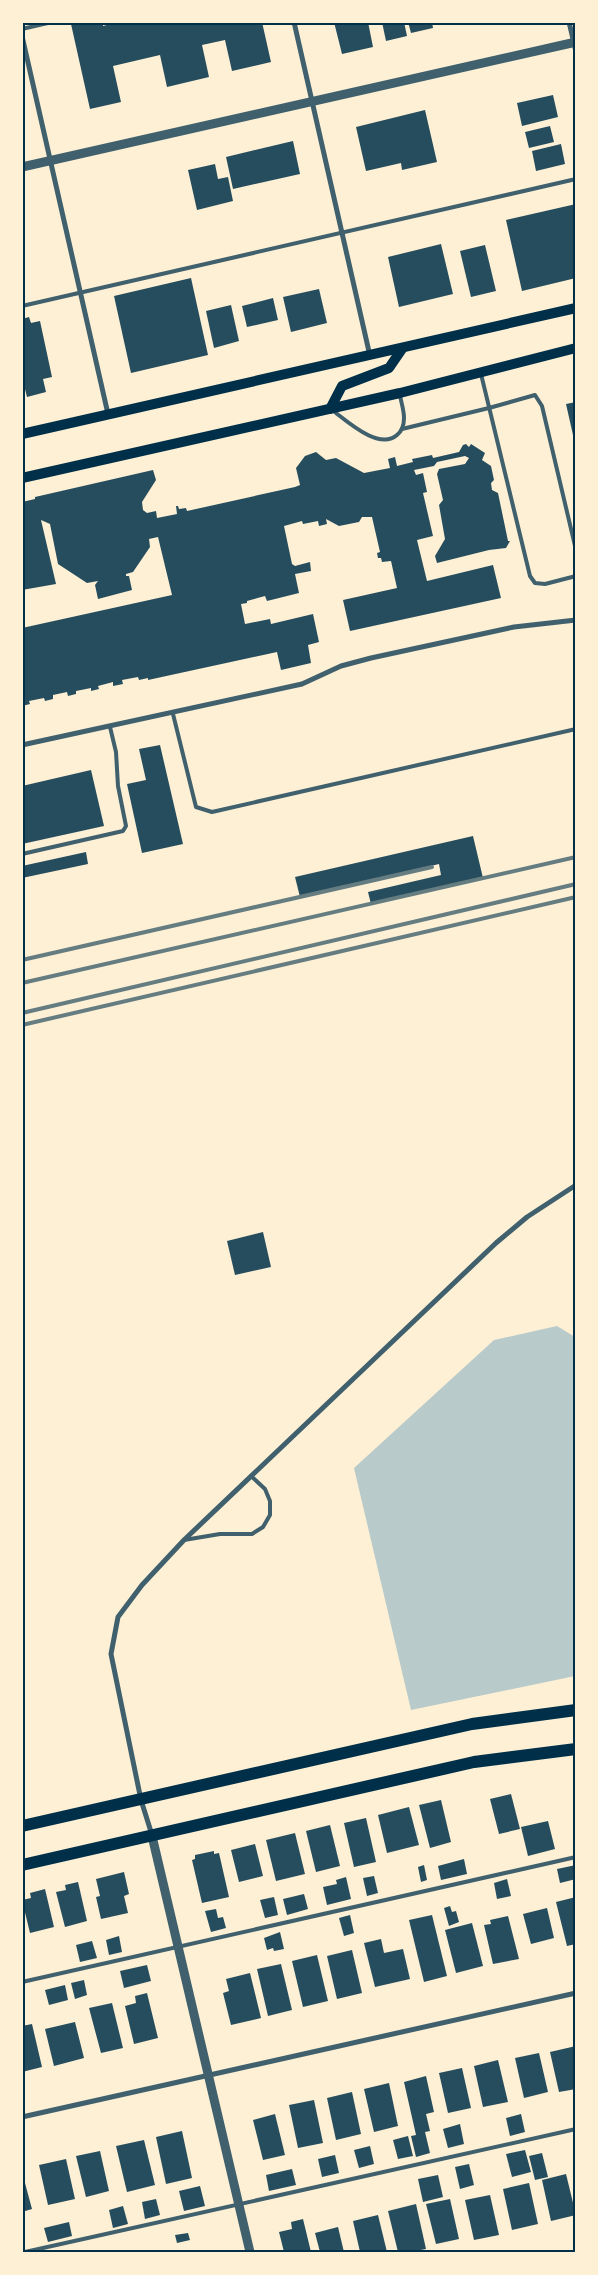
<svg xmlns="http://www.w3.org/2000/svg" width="598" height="2275" font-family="Overpass,sans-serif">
  <rect width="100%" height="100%" fill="#fdf0d5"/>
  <!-- green -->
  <polygon fill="#b9caca" points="557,1326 575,1337 575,1676 411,1710 354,1468 494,1340"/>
  <!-- building -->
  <g fill="#264d5e">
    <polygon points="77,22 103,22 103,26 118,22 262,22 271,62 232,71 225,40 202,45 209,77 167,87 160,55 113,66 121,102 90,109 71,24"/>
    <polygon points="334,22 368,22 373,47 342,54"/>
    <polygon points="382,22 404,22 407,36 386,41"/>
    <polygon points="408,22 432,22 433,28 411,33"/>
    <polygon points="553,95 558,117 522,126 517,103"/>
    <polygon points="425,110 437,162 402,170 401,163 366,171 356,127"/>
    <polygon points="550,126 554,142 529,148 525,132"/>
    <polygon points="293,141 300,174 233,189 226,157"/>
    <polygon points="561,144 565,164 536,171 532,151"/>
    <polygon points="215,164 218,179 228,177 233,201 197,210 188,170"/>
    <polygon points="576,204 576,278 522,291 506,220"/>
    <polygon points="441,244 453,294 399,307 388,257"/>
    <polygon points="485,245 496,291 471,297 460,251"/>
    <polygon points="191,278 208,355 131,373 114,296"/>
    <polygon points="319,289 327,323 291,332 283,297"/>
    <polygon points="273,298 278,320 247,327 242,306"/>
    <polygon points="231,305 239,341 214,348 206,311"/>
    <polygon points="29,317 31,323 40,321 52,377 43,379 46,392 27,397 22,377 22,319"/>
    <polygon points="576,402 576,434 573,435 566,404"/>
    <polygon points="466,444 469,447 471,444 485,453 482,460 491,466 494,480 491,483 492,490 498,493 508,541 510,541 506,548 489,550 437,563 435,556 445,539 439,505 443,500 437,474 439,469 465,464 469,458 465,456 437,462 434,466 414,470 416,475 423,473 427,492 423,493 433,536 417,540 427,581 493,565 501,598 350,631 343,600 397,588 391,561 382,562 381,558 378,558 377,553 380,552 372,517 362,517 359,522 339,526 326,519 327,524 319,526 318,521 303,524 302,521 284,526 292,564 295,566 310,562 311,571 295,574 299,593 267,601 265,596 247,601 247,603 241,604 245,624 270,619 271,624 313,614 319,642 308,645 311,663 281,670 277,652 148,680 148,678 139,680 138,677 122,680 123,684 113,686 113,682 98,686 99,689 91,691 91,688 76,691 76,694 68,696 67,692 53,695 53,699 45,701 44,698 29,701 30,704 22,706 22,628 172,595 158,537 149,539 150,547 133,572 126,574 126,576 129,576 132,590 98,599 95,585 98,581 87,583 58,564 50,524 41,520 56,584 22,590 22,502 35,499 35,497 153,470 156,480 142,502 143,510 147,513 156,511 157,518 177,514 176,506 178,506 179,509 186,508 187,511 295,487 300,485 296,468 305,456 316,452 326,460 336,458 364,473 390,468 388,459 395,457 397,466 413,462 412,459 432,455 433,458 459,452 463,445"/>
    <polygon points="160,745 183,844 142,853 127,784 146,780 139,749"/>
    <polygon points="91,770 104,826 22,844 22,786"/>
    <polygon points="473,836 483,878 371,904 368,892 441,875 439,864 300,897 295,877"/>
    <polygon points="86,852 88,864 22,878 22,866"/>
    <polygon points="263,1232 271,1267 235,1275 227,1241"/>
    <polygon points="511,1794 520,1829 499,1834 490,1799"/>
    <polygon points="441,1800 451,1842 430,1848 419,1805"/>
    <polygon points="409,1807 419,1845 387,1853 378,1815"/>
    <polygon points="366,1818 376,1862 354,1867 344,1823"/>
    <polygon points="548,1821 555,1849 528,1856 521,1827"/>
    <polygon points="330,1825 340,1866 316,1872 306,1831"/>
    <polygon points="295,1833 305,1874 276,1881 266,1840"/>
    <polygon points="255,1844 263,1876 239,1882 231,1850"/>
    <polygon points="214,1851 214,1854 219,1853 229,1897 202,1903 192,1860 195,1859 195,1855"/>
    <polygon points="464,1859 467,1874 441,1880 438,1866"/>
    <polygon points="424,1865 427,1880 421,1882 418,1867"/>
    <polygon points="576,1865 576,1879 560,1883 557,1869"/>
    <polygon points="124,1872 129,1894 124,1896 128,1913 101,1919 96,1897 100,1896 96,1879"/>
    <polygon points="374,1876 378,1893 367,1896 363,1878"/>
    <polygon points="346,1877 351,1899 327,1905 323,1887 337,1884 336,1880"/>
    <polygon points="507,1879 511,1896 497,1899 494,1883"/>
    <polygon points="78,1882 87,1921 65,1927 56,1892 66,1890 65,1885"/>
    <polygon points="45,1889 54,1927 30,1933 22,1900 31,1898 30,1893"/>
    <polygon points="304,1894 308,1909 287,1915 283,1899"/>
    <polygon points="274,1897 278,1915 265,1918 260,1900"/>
    <polygon points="576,1897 576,1944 567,1946 556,1902"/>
    <polygon points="450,1906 452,1912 456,1911 459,1922 449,1926 444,1908"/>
    <polygon points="547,1908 554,1938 531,1944 523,1914"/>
    <polygon points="216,1909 218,1918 223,1917 226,1928 211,1932 205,1911"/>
    <polygon points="350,1915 354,1933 344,1936 339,1918"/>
    <polygon points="432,1915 447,1976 424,1982 409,1920"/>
    <polygon points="508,1916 519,1959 493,1964 484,1925 491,1924 490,1920"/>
    <polygon points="472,1923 483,1966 456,1973 445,1930"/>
    <polygon points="280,1932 284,1949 274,1951 273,1948 267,1950 264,1938"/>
    <polygon points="119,1936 122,1952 109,1955 106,1940"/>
    <polygon points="381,1939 384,1953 403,1949 410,1979 375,1987 364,1943"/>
    <polygon points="92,1941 97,1958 80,1962 76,1945"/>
    <polygon points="352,1950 362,1993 337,1999 327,1956"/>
    <polygon points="317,1955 328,2001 303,2007 292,1961"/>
    <polygon points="281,1964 292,2010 268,2016 257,1969"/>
    <polygon points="147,1965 151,1981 124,1988 120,1971"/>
    <polygon points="250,1973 261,2018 231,2025 223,1993 229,1991 226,1979"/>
    <polygon points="84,1980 87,1995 75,1999 71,1983"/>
    <polygon points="65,1985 68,2000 49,2005 45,1990"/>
    <polygon points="147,1993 158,2038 134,2044 125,2006 136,2003 135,1996"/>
    <polygon points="112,2003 123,2048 101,2053 89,2008"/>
    <polygon points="75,2022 84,2058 54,2066 45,2029"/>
    <polygon points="32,2024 42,2067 22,2072 22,2026"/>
    <polygon points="576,2046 576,2089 559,2092 550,2052"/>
    <polygon points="539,2053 548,2092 524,2098 515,2058"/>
    <polygon points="498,2060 508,2102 483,2107 474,2066"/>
    <polygon points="462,2068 471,2108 448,2113 439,2073"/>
    <polygon points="426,2076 434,2112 426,2114 430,2131 425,2132 430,2153 416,2157 411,2136 416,2135 404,2082"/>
    <polygon points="389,2083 398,2126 374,2132 364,2089"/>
    <polygon points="352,2092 361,2134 336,2140 327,2098"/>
    <polygon points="314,2100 323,2143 298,2148 289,2105"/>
    <polygon points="275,2114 285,2155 263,2160 253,2120"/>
    <polygon points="521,2114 525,2132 510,2136 506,2118"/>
    <polygon points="460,2124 464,2144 448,2148 443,2129"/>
    <polygon points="182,2131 192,2178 166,2184 156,2137"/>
    <polygon points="408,2136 413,2156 398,2159 393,2140"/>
    <polygon points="144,2140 155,2185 127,2192 116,2146"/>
    <polygon points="370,2146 374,2164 359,2168 354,2150"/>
    <polygon points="525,2150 531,2172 512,2177 506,2154"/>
    <polygon points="100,2151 109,2191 86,2197 76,2156"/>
    <polygon points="542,2153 548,2177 535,2180 529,2156"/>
    <polygon points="335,2155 339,2173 322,2177 318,2159"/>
    <polygon points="66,2159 75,2199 48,2205 39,2165"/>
    <polygon points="469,2164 474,2185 460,2189 455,2167"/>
    <polygon points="292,2169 296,2185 269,2191 266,2175"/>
    <polygon points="22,2172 32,2209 22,2212"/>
    <polygon points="566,2174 576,2215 551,2221 542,2180"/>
    <polygon points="438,2175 443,2197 423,2202 418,2179"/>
    <polygon points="529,2183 538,2224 512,2230 503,2189"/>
    <polygon points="200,2186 205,2206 184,2211 179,2191"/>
    <polygon points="490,2195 499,2235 474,2240 465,2200"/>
    <polygon points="156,2199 160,2215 145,2219 142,2202"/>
    <polygon points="450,2199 459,2239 436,2244 426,2204"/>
    <polygon points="416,2204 426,2249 410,2252 398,2252 388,2211"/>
    <polygon points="123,2206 128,2224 113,2228 109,2210"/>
    <polygon points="378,2215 387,2252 360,2252 353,2221"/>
    <polygon points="303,2219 311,2252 284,2252 279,2232 292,2229 291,2222"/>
    <polygon points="69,2222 72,2236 48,2242 44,2228"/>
    <polygon points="338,2227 344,2252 320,2252 315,2233"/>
    <polygon points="188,2233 190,2240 177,2243 175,2235"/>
  </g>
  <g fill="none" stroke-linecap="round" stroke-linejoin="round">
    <!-- service -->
    <g stroke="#3f606c" stroke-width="4">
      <polyline points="22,29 52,22"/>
      <polyline points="22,306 576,179"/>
      <polyline points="481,374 530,576 535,583 545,584 576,576"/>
      <path d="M332,410C347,421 379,451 397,435C402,431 404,425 404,418C404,410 401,402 400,395"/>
      <polyline points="402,429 489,408 535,395 542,406 576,550"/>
      <polyline points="173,714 196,807 212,812 576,729"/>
      <polyline points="22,854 123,831 126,826 118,786 116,752 110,727"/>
      <polyline points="184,1540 220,1534 252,1534 263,1527 270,1515 270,1501 265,1489 251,1476"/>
      <polyline points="22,1982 576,1857"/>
      <polyline points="25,2252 576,2129"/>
    </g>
    <!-- minor -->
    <g stroke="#3f606c" stroke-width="5">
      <polyline points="294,22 370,356"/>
      <polyline points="569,22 576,52"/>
      <polyline points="22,36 108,414"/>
      <polyline points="22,745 302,684 341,666 371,658 514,627 576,620"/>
      <polyline points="152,1835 141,1800 111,1654 118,1617 142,1585 184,1540 496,1243 527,1217 576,1185"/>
      <polyline points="22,2117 576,1993"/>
    </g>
    <!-- tertiary -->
    <g stroke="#3f606c" stroke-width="9">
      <polyline points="22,167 576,42"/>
      <polyline points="152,1836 250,2252"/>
    </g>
    <!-- secondary -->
    <g stroke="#003049" stroke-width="10">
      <polyline points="330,409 342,386 389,368 402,349"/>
      <polyline points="22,434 576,308"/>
      <polyline points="22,478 400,393 576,348"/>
    </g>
    <!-- primary -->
    <g stroke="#003049" stroke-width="12">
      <polyline points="22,1826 472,1724 576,1710"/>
      <polyline points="22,1865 474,1762 576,1749"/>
    </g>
    <!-- rail -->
    <g stroke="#657d81" stroke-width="4">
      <polyline points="22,960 432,867"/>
      <polyline points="22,983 576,857"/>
      <polyline points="22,1013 576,884"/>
      <polyline points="22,1025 576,897"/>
    </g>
  </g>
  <!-- border -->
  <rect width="598" height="2275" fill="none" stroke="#fdf0d5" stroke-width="48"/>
  <rect x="24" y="24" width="550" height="2227" fill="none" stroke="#003049" stroke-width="2"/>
</svg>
